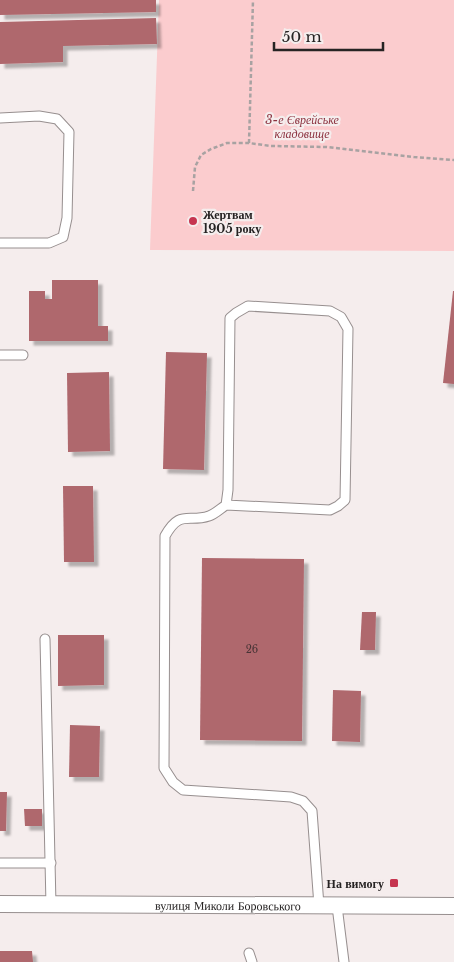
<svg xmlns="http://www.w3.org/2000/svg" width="454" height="962" font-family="'Libre Baskerville',serif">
  <defs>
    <filter id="shadow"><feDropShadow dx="4.5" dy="4.5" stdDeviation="1" flood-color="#0004"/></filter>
  </defs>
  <rect width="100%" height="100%" fill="#f5eded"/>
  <!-- green -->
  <polygon fill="#fbccce" points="159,0 454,0 454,251 150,250"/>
  <!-- building -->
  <g fill="#af676d" filter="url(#shadow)">
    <polygon points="0,0 156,0 156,12 0,15"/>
    <polygon points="156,18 157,44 63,46 63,62 0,64 0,22"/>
    <polygon points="52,280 98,280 98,326 108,326 108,341 29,341 29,291 45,291 45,299 52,299"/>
    <polygon points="453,291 454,291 454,384 443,383"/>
    <polygon points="166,352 207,353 204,470 163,469"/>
    <polygon points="109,372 110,451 68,452 67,373"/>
    <polygon points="63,486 93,486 94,562 64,562"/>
    <polygon points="202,558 304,559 302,741 200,740"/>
    <polygon points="362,612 376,612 375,650 360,650"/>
    <polygon points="58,635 104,635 104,685 58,686"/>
    <polygon points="333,690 361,691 360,742 332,741"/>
    <polygon points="70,725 100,726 99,777 69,777"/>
    <polygon points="0,792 7,792 6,831 0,831"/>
    <polygon points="24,809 42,809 42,826 25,826"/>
    <polygon points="0,951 32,951 33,962 0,962"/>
  </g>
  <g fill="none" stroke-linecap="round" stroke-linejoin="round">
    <!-- service casing -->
    <g stroke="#978f8f" stroke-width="11">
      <g id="service">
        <polyline points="0,118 39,116 57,119 69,132 67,218 63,237 49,243 0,243"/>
        <polyline points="0,355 23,355"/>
        <path d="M226,505L330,510L338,506L345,500L348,329L341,317L330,311L248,306L236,313L230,318L228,490L226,505C221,508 215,514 209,516C188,523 180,509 165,536L164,768L173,782L183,790L291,797L303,801L312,811L319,906"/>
        <polyline points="45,639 51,905"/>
        <polyline points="0,863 51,863"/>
        <polyline points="337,906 344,962"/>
        <polyline points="249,953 252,962"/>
      </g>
    </g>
    <!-- minor casing -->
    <g stroke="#978f8f" stroke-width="18">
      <g id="minor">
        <path id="s1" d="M0,904L454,906"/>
      </g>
    </g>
    <!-- path -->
    <g stroke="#a8a2a2" stroke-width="2.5" stroke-dasharray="4 2.5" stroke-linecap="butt">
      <polyline points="249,143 253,0"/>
      <polyline points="193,191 195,167 201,155 211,149 227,143 249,143 271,146 327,147 414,157 454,160"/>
    </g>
    <!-- service -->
    <use href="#service" stroke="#fff" stroke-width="9"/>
    <!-- minor -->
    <use href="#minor" stroke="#fff" stroke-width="16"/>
  </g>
  <!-- markers -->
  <g fill="#c63550" stroke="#f5eded" stroke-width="2">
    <circle cx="193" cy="221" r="5"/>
    <rect x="389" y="878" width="10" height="10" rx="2.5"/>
  </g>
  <g text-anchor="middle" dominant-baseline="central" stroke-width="4.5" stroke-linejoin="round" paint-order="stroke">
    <!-- number labels -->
    <g font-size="10" fill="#483436">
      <text x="252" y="649">26</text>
    </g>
    <!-- park labels -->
    <g font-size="12" font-style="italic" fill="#8c323f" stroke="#f5eded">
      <text x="302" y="119">3-е Єврейське<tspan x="302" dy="14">кладовище</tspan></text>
    </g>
    <!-- poi labels -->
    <g font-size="12" font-weight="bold" fill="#262323" stroke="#f5eded" text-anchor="start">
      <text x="203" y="214">Жертвам<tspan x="203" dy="14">1905 року</tspan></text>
      <text x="384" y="883" text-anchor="end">На вимогу</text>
    </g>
    <!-- street labels -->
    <g font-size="12" fill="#262323" stroke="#f5eded">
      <text stroke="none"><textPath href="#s1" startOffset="228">вулиця Миколи Боровського</textPath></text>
    </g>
  </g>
  <!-- scale -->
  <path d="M274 42v8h109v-8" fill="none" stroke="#262323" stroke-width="2.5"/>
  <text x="282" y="42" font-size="15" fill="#262323" stroke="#f5eded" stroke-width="4" paint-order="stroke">50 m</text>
</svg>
